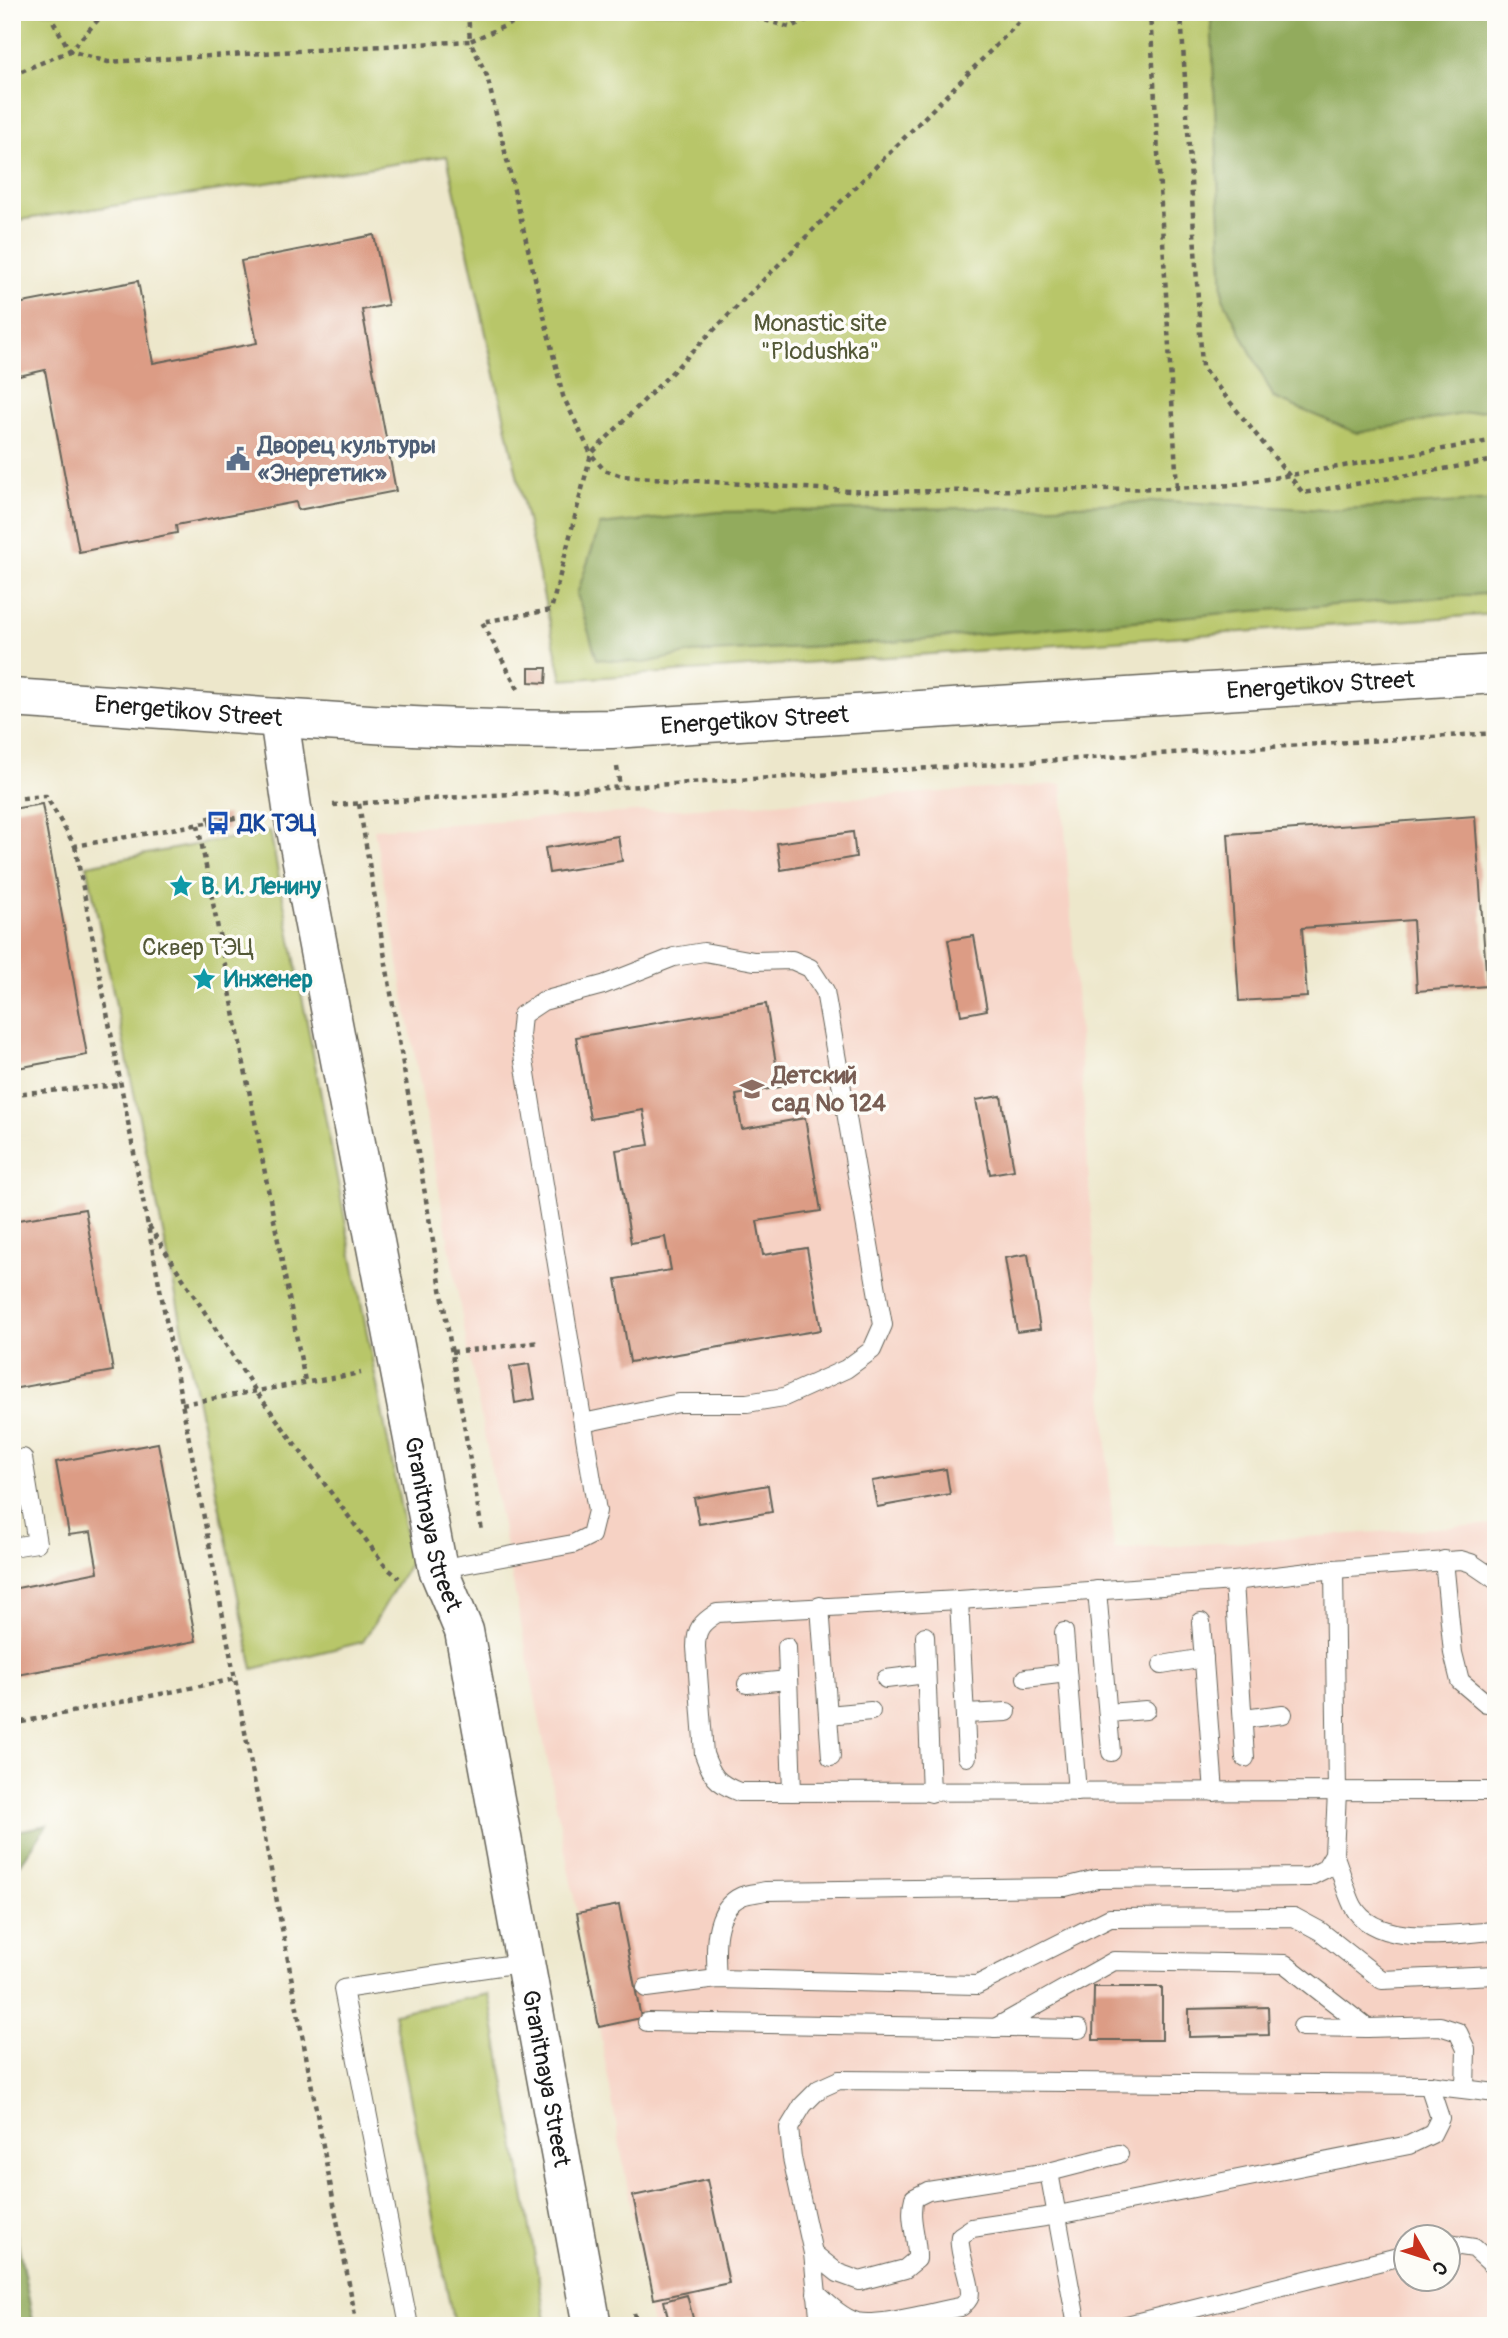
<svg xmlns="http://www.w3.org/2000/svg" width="1508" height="2338" font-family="Pangolin,sans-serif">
  <rect width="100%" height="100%" fill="#fdfcf7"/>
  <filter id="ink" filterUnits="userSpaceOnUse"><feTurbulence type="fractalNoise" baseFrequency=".0143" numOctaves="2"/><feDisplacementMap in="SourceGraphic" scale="14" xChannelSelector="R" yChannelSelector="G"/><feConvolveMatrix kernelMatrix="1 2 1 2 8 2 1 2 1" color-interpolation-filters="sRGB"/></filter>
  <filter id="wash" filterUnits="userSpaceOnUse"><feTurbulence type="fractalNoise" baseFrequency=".00686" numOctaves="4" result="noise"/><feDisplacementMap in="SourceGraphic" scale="28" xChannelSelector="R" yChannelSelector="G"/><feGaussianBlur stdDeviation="1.57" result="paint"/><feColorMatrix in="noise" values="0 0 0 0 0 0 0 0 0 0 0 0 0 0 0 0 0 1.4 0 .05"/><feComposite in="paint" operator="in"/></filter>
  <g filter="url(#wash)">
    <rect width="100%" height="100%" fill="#ede7cb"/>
    <!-- built -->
    <path fill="#f6d2c4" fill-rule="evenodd" d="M1062,784L1114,1550L1496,1524V2326H652L599,2027L468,1350L374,829ZM1406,2236H1448V2278H1406Z"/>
    <!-- green -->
    <g fill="#b8c669" stroke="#6a7142" stroke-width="2">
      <polygon points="12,12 1496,12 1496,614 562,680 447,156 12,221"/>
      <polygon points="270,831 411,1561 363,1642 253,1669 87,865"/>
      <polygon points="489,1994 547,2326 454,2326 394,2013"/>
    </g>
    <!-- forest -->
    <g fill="#92ab5d" stroke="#57643c" stroke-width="2">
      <polygon points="1211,12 1496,12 1496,408 1357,433 1274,398 1223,298"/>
      <polygon points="1496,500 1496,540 1490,546 1496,593 1215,614 881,643 692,653 645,663 597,659 577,594 600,525 719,512 1033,507 1166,501 1326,510"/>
      <polygon points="47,1825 12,1876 12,1832"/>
      <polygon points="12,2212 34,2326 12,2326"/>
    </g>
    <g id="blocks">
      <!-- building -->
      <g fill="#dc9c85">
        <polygon points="374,235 388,305 362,310 396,491 298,510 296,502 176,525 177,533 79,552 45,370 19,376 12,337 12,305 138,281 153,363 257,343 241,261"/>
        <polygon points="529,668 547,668 546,683 529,682"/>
        <polygon points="42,804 87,1055 12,1069 12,809"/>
        <polygon points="227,814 229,829 211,832 208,817"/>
        <polygon points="1475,816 1487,986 1417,991 1413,920 1302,928 1307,997 1239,1001 1228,834"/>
        <polygon points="853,832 856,857 781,870 777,843"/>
        <polygon points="618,836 622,861 549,873 545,848"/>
        <polygon points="974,936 987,1010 961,1015 948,940"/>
        <polygon points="766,1004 780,1087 736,1095 742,1129 805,1118 821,1211 757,1221 763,1255 807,1248 821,1330 630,1362 616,1279 671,1270 665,1237 631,1243 616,1150 649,1145 643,1110 590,1119 576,1037"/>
        <polygon points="1001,1096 1014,1170 990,1174 976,1100"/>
        <polygon points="85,1209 113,1371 12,1389 12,1221"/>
        <polygon points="1028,1254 1040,1329 1017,1332 1005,1258"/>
        <polygon points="529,1364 535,1399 515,1403 510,1367"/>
        <polygon points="158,1443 196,1641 12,1676 12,1589 98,1572 91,1532 69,1535 56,1462"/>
        <polygon points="946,1469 950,1494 877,1507 872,1481"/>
        <polygon points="768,1485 772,1512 699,1524 694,1498"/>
        <polygon points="619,1905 641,2018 599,2027 577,1913"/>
        <polygon points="1094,1987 1162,1987 1162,2040 1093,2040"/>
        <polygon points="1268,2007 1269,2035 1189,2037 1189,2009"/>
        <polygon points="707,2180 729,2283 654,2299 633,2196"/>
        <polygon points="687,2295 695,2326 670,2326 664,2301"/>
      </g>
    </g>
  </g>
  <g filter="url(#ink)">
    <use href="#blocks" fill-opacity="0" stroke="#656359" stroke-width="2"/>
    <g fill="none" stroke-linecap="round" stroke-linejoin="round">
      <!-- service casing -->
      <g stroke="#656359" stroke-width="20">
        <g id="service">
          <polyline points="12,1547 37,1543 23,1458"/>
          <polyline points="1444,1560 1453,1653 1460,1681 1486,1703 1496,1702"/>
          <polyline points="438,1569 573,1544 591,1535 597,1511 520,1036 522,1015 543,1001 603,985 674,957 704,952 754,961 792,960 810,968 825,991 883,1325 872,1350 846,1369 784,1397 747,1403 679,1403 583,1423"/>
          <path d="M1496,1580L1471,1563L1461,1560L1334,1569L1234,1581L959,1600L717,1613C701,1623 696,1629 696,1647L704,1754C712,1776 716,1783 739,1792L1496,1791"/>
          <polyline points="1234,1581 1245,1758"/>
          <polyline points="1097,1590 1111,1752"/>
          <polyline points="959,1600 967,1757"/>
          <polyline points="820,1606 831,1757"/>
          <polyline points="1201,1622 1214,1792"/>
          <polyline points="1064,1632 1077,1792"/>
          <polyline points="925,1636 931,1793"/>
          <polyline points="787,1647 792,1792"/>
          <polyline points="1162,1665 1204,1658"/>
          <polyline points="1026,1678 1067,1673"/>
          <polyline points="886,1679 926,1674"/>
          <polyline points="747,1684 788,1680"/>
          <polyline points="1108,1713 1146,1710"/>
          <polyline points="965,1714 1007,1712"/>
          <polyline points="828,1715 871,1711"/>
          <polyline points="1244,1719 1283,1714"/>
          <path d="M1334,1854C1341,1871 1345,1890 1353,1906C1376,1949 1456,1933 1496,1931"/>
          <path d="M717,1979C715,1952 712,1909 742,1896C749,1893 758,1893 765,1891L1065,1887L1097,1879L1309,1877L1325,1869L1334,1854L1337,1792L1334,1569"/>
          <polyline points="646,1988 717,1979 977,1985 1110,1918 1294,1917 1320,1931 1382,1980 1496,1975"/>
          <polyline points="647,2022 1079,2029"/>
          <polyline points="1302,2027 1367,2028 1440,2026 1458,2032 1466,2049 1465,2089"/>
          <polyline points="995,2028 1114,1961 1285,1964 1367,2028"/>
          <polyline points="1049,2172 1077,2326"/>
          <polyline points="1448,2244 1474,2248 1496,2268"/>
          <path d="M813,2253L838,2273L860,2281L905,2269L917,2259C918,2238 908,2219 914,2198L928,2191L1049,2172L1119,2154"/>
          <path d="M816,2293C827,2303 842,2318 857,2322C880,2327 935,2311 961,2307C964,2304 967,2302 969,2298C974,2286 957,2253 960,2236L972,2228L1058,2215L1409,2145L1432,2134L1440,2118L1429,2085"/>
          <polyline points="409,2326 343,1989 527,1962"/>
          <polyline points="820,2326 813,2253 792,2158 789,2128 803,2105 819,2089 839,2080 1429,2085 1496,2093"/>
          <polyline points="1123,2326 1406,2255"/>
        </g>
      </g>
      <!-- tertiary casing -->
      <g stroke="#656359" stroke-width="41">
        <g id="tertiary">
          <path id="s1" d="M12,698C212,711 412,734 612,729L1496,674"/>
          <path id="s2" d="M279,718L292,808L310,904L438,1569L464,1631L592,2326"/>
        </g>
      </g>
      <!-- path -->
      <g stroke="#656359" stroke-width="4.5" stroke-dasharray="5 5" stroke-linecap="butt">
        <polyline points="53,12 54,23 70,51 108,62 470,41 487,76 563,396 591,454 604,470 622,476 865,492 1177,488 1232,485 1496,440"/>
        <polyline points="468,12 470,41 538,12"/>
        <polyline points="736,12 789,27 829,12"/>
        <polyline points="1150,12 1177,488"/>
        <polyline points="1181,12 1202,367 1303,493 1496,460"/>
        <polyline points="12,75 70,51 105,12"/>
        <polyline points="518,689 482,622 551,610 591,454 1029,12"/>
        <polyline points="617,767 620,787"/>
        <polyline points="12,799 46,796 75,846 252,815"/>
        <polyline points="359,804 482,1531"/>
        <polyline points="333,805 1496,733"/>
        <polyline points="198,825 305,1381"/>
        <polyline points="75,846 235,1679 357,2326"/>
        <polyline points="12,1094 121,1085"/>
        <polyline points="149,1226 255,1390 386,1567 399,1578"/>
        <polyline points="452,1352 541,1342"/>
        <polyline points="182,1404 361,1373"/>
        <polyline points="12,1724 235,1679"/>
        <polyline points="634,2313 637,2326"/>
      </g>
      <!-- service -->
      <use href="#service" stroke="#fff" stroke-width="18"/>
      <!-- tertiary -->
      <use href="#tertiary" stroke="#fff" stroke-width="38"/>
    </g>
  </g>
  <!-- icons -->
  <defs>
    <g id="civic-bare" transform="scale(1.89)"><path d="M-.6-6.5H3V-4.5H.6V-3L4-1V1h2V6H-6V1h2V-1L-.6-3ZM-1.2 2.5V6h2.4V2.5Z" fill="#5c6f8a" stroke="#fdfcf7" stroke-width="2.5" paint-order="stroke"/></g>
    <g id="bus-bare" transform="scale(1.89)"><path d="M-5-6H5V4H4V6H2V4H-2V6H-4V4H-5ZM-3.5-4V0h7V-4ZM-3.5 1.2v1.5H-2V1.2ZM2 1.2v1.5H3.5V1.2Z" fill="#1a4fb4" stroke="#fdfcf7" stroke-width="2.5" paint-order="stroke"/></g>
    <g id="sight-bare" transform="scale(1.89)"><path d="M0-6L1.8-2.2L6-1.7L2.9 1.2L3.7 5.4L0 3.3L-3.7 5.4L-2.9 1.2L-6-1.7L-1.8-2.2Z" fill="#0f9aa8" stroke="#fdfcf7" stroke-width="2.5" paint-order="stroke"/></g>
    <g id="school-bare" transform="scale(1.89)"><path d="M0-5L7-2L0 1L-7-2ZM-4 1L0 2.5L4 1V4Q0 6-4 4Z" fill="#8d6e63" stroke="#fdfcf7" stroke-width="2.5" paint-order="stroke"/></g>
  </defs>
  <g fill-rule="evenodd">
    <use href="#civic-bare" x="238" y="459"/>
    <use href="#bus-bare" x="218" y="823"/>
    <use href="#sight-bare" x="181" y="886"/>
    <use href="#sight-bare" x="204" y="979"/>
    <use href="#school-bare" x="752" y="1089"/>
  </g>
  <g text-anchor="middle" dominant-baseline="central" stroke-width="7" stroke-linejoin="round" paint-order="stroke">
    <!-- park labels -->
    <g font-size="24" fill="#535837" stroke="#fdfcf7">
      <text x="820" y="323">Monastic site<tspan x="820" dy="28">"Plodushka"</tspan></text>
      <text x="198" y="947">Сквер ТЭЦ</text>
    </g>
    <!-- service labels -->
    <g font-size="24" font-weight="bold" fill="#4e5e75" stroke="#fdfcf7" text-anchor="start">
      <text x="258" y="445">Дворец культуры<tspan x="258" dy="28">«Энергетик»</tspan></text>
    </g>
    <!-- street labels -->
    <g font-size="24" fill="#1c1c1c" stroke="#fdfcf7">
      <text stroke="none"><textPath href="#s1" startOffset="1311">Energetikov Street</textPath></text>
      <text stroke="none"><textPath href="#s1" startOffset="177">Energetikov Street</textPath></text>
      <text stroke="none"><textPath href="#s1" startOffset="744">Energetikov Street</textPath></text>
      <text stroke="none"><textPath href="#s2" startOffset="821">Granitnaya Street</textPath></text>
      <text stroke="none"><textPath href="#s2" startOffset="1388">Granitnaya Street</textPath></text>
    </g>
    <!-- transit labels -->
    <g font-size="24" font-weight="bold" fill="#164399" stroke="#fdfcf7" text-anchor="start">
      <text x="238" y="823">ДК ТЭЦ</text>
    </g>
    <!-- culture labels -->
    <g font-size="24" font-weight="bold" fill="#0d838f" stroke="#fdfcf7" text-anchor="start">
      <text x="201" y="886">В. И. Ленину</text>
      <text x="224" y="979">Инженер</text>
    </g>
    <!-- education labels -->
    <g font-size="24" font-weight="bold" fill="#785e54" stroke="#fdfcf7" text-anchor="start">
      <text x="772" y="1075">Детский<tspan x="772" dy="28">сад № 124</tspan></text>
    </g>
  </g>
  <!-- margin -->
  <rect width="1508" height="2338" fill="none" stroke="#fdfcf7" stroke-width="42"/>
  <!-- north arrow -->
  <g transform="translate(1427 2258) rotate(129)"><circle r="33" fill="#fdfcf7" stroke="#a3a29f" stroke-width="2"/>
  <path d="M0-5L12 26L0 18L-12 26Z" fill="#c8321e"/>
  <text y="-10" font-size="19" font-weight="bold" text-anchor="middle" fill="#1c1c1c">С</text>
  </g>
</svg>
